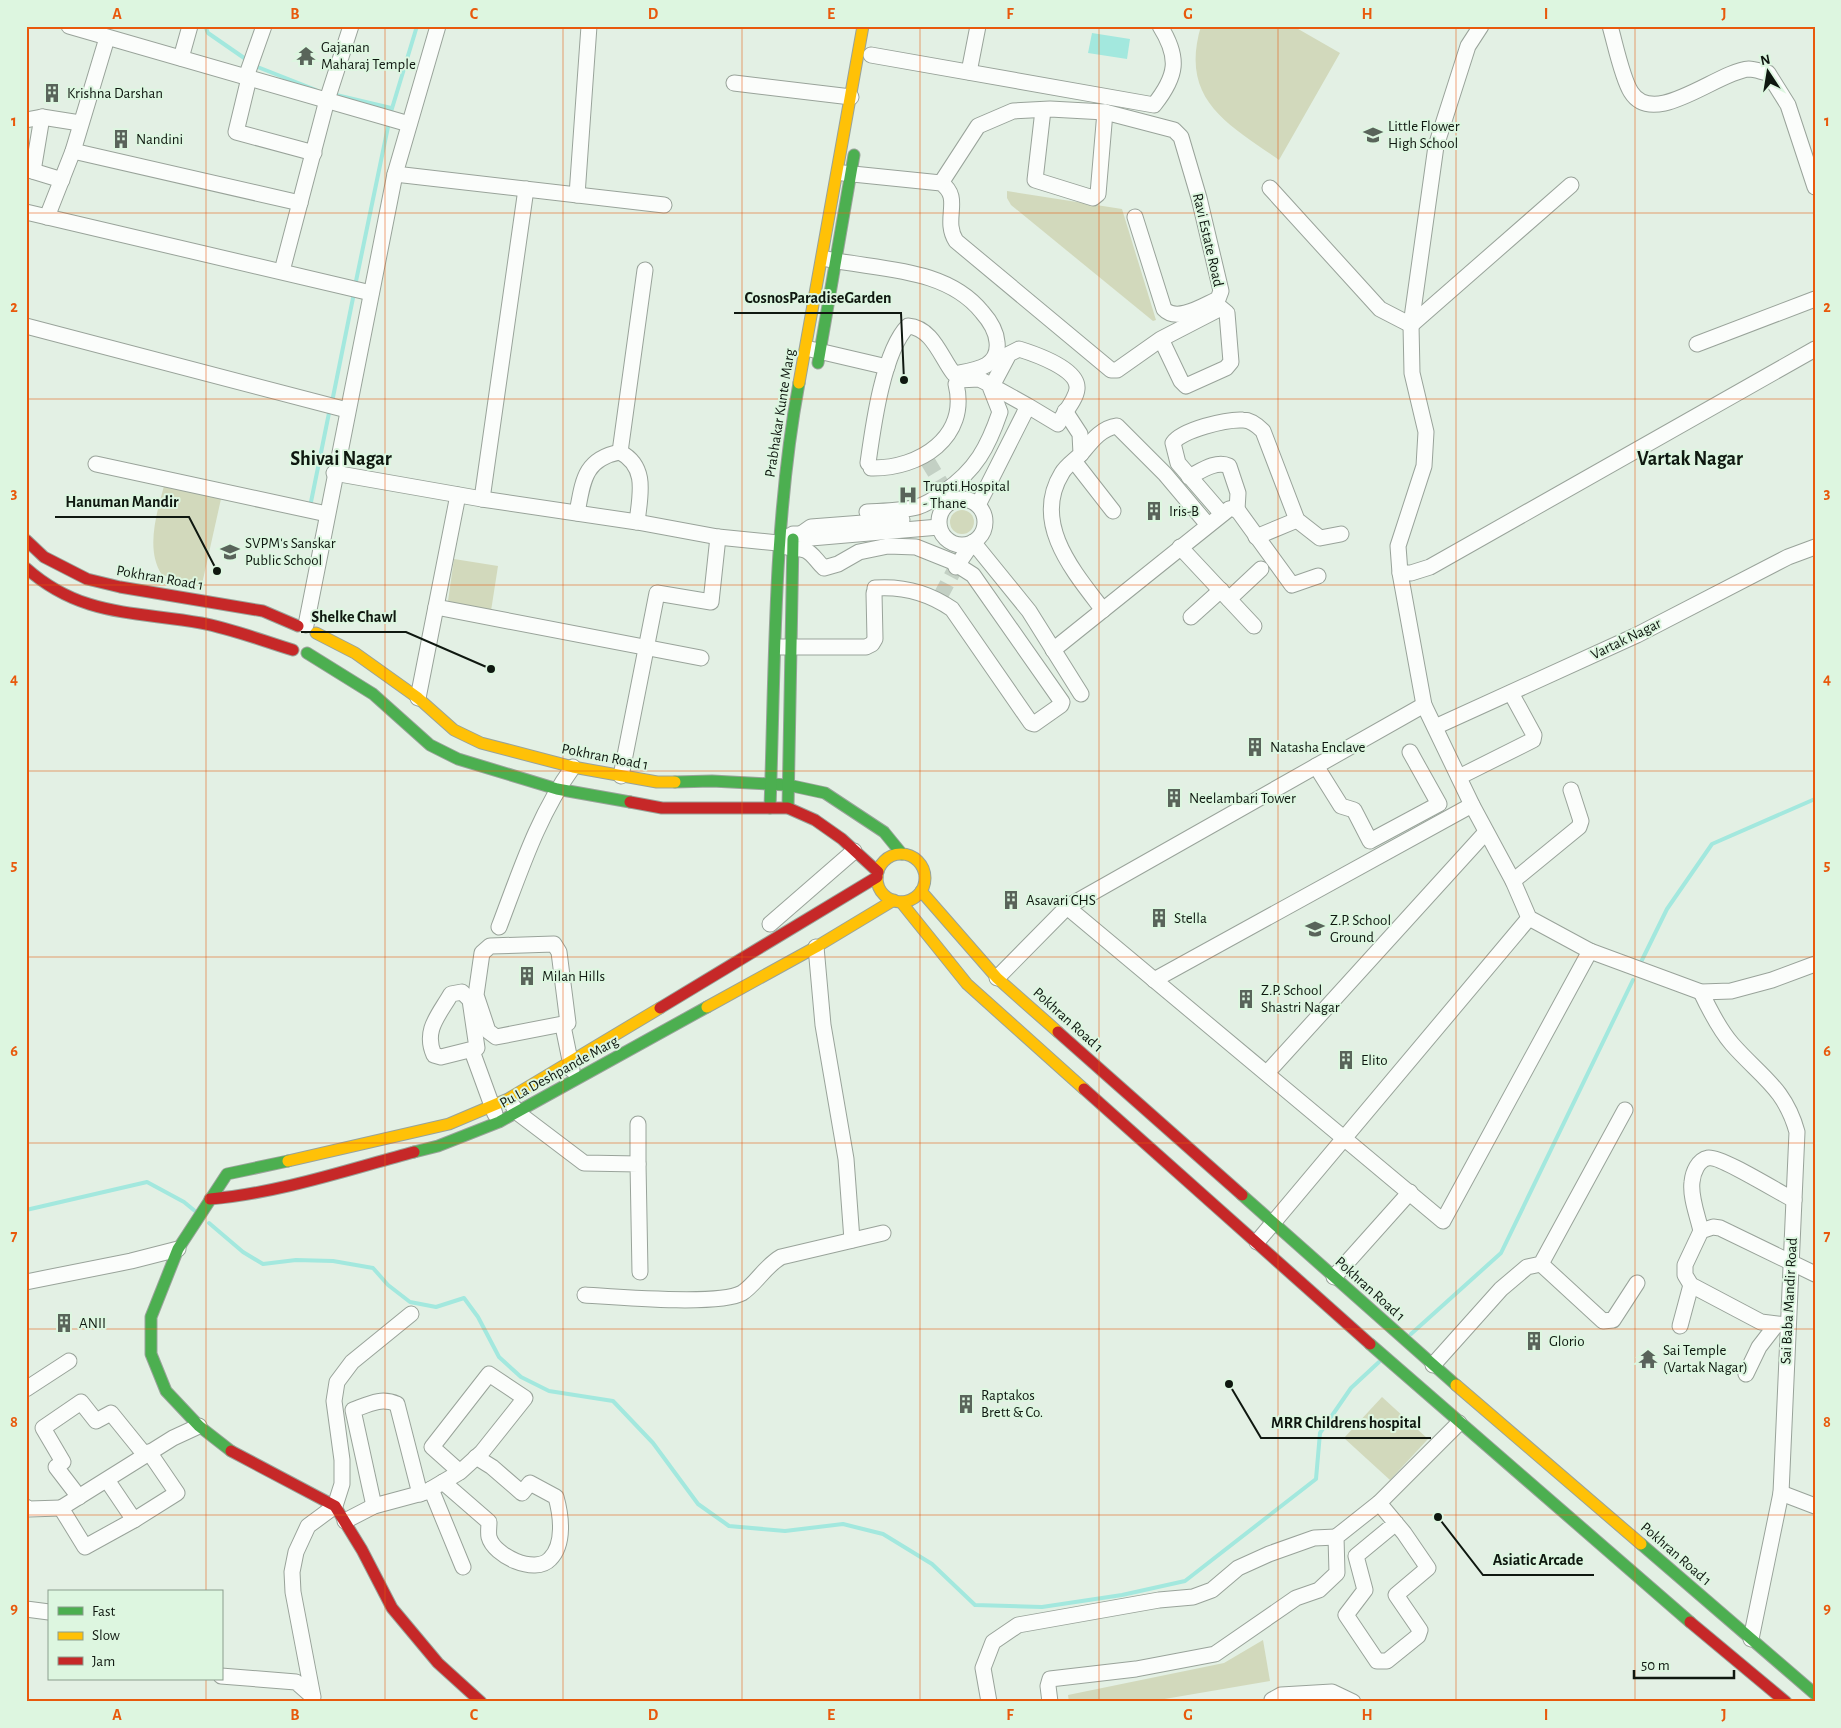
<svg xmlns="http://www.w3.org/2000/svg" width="1841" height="1728" font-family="'Alegreya Sans',sans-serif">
  <rect width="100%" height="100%" fill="#e3f0e4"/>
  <!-- green -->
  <g fill="#d2d9bc">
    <path d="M1201,26H1293L1340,53L1279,160C1228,124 1179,100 1201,26Z"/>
    <polygon points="1007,191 1122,209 1156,320 1153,321 1011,205 1007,198"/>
    <path d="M164,486L221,499L202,584L162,575C145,550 157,512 164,486Z"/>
    <circle cx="962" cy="522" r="12"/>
    <polygon points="454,559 498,566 491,611 451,604 448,601"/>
    <polygon points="1382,1397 1428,1439 1390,1480 1344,1438"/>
    <polygon points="1263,1640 1270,1681 1147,1702 1069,1702 1068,1695 1224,1663"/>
  </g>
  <!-- water -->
  <polygon fill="#a3e8de" points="1092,33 1130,39 1127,59 1088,53"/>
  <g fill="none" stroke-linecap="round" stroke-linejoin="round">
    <!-- stream -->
    <g stroke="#a3e8de" stroke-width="4">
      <polyline points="205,26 208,33 247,60"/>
      <polyline points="255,66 316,90"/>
      <polyline points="332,94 391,108"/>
      <polyline points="390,115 417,26"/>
      <polyline points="355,286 389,122"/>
      <polyline points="332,402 354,293"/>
      <polyline points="311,502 330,408"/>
      <polyline points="1642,960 1667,909 1712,844 1815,799"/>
      <polyline points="26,1210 147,1182 184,1202 195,1211"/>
      <polyline points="209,1223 243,1252 263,1264 296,1260 333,1261 373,1268 388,1285 410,1302 436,1307 464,1298 478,1317 499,1357 521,1377 549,1391 613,1401 653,1443 698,1504 729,1526 785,1531 843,1524 883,1534 932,1564 975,1605 1042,1607 1122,1595 1185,1581 1316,1479 1320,1433 1351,1388 1379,1362"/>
      <polyline points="1411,1334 1501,1253 1633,980"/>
    </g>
    <!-- street-tunnel -->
    <g stroke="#c3d0c4" stroke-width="15" stroke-dasharray="15 8" stroke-linecap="butt">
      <polyline points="927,460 947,493"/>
      <polyline points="940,597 956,567"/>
    </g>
    <!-- street casing -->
    <g stroke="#99a39a" stroke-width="17">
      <g id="street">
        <polyline points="69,26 409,124"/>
        <path d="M1610,26C1615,43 1622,78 1631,92C1654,129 1718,71 1749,69C1755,69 1762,72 1768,73L1788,105L1815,187"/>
        <path d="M871,55L1154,105C1177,76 1180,58 1160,26"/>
        <polyline points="181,58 190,26"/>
        <polyline points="969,72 978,26"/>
        <polyline points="246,77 264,26"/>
        <polyline points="249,78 236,132 314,153"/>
        <polyline points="734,83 851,97"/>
        <polyline points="1043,110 1035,180 1093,198 1098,194 1105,112"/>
        <polyline points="26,120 42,117 80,123"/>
        <polyline points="73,151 300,203"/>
        <polyline points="26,169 62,180"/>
        <polyline points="33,171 42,117"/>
        <path d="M843,173L941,183C963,198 942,219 956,241L1111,370H1117L1161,339L1181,381L1186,386L1226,368L1231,362L1227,313L1221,308L1161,339"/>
        <polyline points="395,174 664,205"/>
        <path d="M941,183L978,126L1013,111L1050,109L1105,112L1174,130L1181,137L1199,198L1221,291L1218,299C1204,305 1177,323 1164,309L1135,217"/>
        <polyline points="1270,188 1380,309 1411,325"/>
        <polyline points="577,195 589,26"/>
        <polyline points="26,212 371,293"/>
        <polyline points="47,217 73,151 107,38"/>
        <path d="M827,259C878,270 946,267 982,312C990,321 996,330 997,342C1000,368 974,370 954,374C941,358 933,328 908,326C883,351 873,427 868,463"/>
        <polyline points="282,271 327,100 351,26"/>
        <polyline points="1411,325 1571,185"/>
        <polyline points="26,326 347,410"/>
        <polyline points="1697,344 1815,299"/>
        <polyline points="810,349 887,367"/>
        <path d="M1065,411L1080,434L1081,454C1075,460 1066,466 1062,473C1031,523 1074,572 1103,610"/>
        <path d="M1081,454C1091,442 1101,428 1117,426L1165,474L1208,525"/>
        <polyline points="1074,461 1113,511"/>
        <polyline points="96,464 327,514"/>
        <polyline points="334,473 482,499 637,522 718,537 778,543 793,534 801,534 811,538 939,527"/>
        <path d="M1189,477C1201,471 1216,460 1229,466L1238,493L1237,510"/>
        <polyline points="482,499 526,189"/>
        <circle cx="962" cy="522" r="23"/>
        <path d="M978,505L1028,406L1058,424C1063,414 1076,400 1077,389C1079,369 1035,354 1019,349L1009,354L992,386L1028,406"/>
        <path d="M867,512C884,511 902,511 917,507C927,504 936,498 944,492C976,470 988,447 1000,412L989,384L979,379L958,380L956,384C969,437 920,469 871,468"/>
        <path d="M577,513C583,481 584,459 620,452"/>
        <path d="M1222,514L1178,463L1173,443C1182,430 1226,419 1243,420C1251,420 1258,426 1263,431L1297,520L1320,538L1341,534"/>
        <path d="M637,522C640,495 648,467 620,452L645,270"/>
        <polyline points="801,534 811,527 902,520"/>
        <polyline points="1256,537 1297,520"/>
        <path d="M784,546C791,549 798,548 805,550C813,553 817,562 824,568L838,564L859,552L888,546L916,547L951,561L973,575L1062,702L1061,705L1034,724L1031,723L952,609C929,593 903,586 875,588"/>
        <polyline points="1180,547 1254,626"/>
        <polyline points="956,567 973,542 1029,611 1081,694"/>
        <polyline points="1400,573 1411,573 1430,567 1815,349"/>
        <polyline points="1229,599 1261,569"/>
        <polyline points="436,607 701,658"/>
        <polyline points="1191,617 1221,590"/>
        <polyline points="306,625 395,174 438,26"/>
        <polyline points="781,647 866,647 872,644 875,639 874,593"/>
        <polyline points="1053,650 1229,509 1233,508 1239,512 1292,585 1318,576"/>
        <polyline points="418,698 458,495"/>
        <polyline points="1435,727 1637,635 1788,557 1815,547"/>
        <polyline points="1316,766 1341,806 1354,810 1370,841 1439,804 1410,752"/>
        <polyline points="621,776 657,593 711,602 718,537"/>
        <polyline points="1459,777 1533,740 1534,735 1511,693"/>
        <polyline points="1513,881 1579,827 1581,821 1571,790"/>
        <polyline points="1067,907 1443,1221 1590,951 1529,918 1513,881 1472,805 1424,705 1400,573 1398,546 1424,466 1426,432 1412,373 1411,325 1436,146 1468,46 1481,26"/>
        <polyline points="770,924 854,851"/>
        <path d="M499,927C520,872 538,815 573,767"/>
        <polygon points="554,944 559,952 568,1023 496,1037 488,1031 476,995 482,953 490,946"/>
        <polyline points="816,947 823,1025 846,1159 852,1240"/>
        <polyline points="1590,951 1701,992 1731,991 1772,980 1815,964"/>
        <polyline points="997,978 1067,907 1424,705"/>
        <polyline points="1154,980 1472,805"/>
        <path d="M462,992L470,1000L477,1048L441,1057L434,1055C423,1030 439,1015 451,994Z"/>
        <path d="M1701,992C1710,1011 1719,1029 1732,1044C1760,1076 1785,1088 1797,1132L1781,1493L1751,1639"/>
        <polyline points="563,1026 572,1070"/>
        <polyline points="472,1051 495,1114"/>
        <polyline points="1267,1073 1486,832"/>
        <polyline points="513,1106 518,1113 584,1163 638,1164 640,1272"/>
        <polyline points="638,1164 638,1124"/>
        <path d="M1701,1231C1698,1217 1690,1197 1692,1182C1693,1172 1698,1160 1708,1158C1719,1155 1780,1193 1794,1200"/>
        <polyline points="1257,1242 1529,918"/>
        <polyline points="1541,1264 1603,1321 1613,1320 1637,1283"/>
        <polyline points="1334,1277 1410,1192"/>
        <polyline points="26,1282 131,1261 178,1249"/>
        <path d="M585,1295C616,1297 719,1306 742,1293C756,1284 765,1266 781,1257L883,1233"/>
        <polyline points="1787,1325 1761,1322 1691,1285 1685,1275 1685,1265 1701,1231 1713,1227 1720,1228 1815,1274"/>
        <polyline points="1680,1326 1691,1285"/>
        <polyline points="1433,1365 1501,1289 1527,1267 1541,1264 1625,1110"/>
        <polyline points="1746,1374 1759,1347 1776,1325"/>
        <polyline points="26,1389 69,1361"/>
        <polyline points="107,1480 134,1520 85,1547 61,1508 173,1438 199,1426"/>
        <path d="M443,1482L489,1522C489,1526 488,1533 489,1537C494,1556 535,1575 550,1559C565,1544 561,1515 556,1497L530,1483L522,1493L492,1467L476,1457"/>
        <polyline points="431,1489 463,1567"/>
        <polyline points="1781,1493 1815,1506"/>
        <polyline points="79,1497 56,1467 63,1462 43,1428 81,1402 96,1421 111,1413 145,1455"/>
        <polyline points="1379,1503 1404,1533 1428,1568 1396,1595 1420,1630 1418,1636 1387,1661 1377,1661 1346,1615 1365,1590 1356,1556 1396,1523"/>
        <path d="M374,1506L353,1410C369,1404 381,1397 397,1404L420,1494"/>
        <polyline points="26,1507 29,1509 61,1508"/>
        <polyline points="134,1520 177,1493 149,1452"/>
        <polyline points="345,1521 374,1506 426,1492 460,1472 482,1452 525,1398 489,1374 432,1447 460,1472"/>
        <polyline points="26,1609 49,1612"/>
        <polyline points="221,1676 296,1682 313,1697 293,1592 292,1572 296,1552 308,1526 335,1506 342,1484 342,1460 334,1401 337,1382 352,1362 411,1314"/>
        <polyline points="989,1702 983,1668 993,1642 1018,1625 1159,1600 1193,1597 1212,1590 1238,1568 1269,1554 1314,1538 1336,1537"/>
        <polyline points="1050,1702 1048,1686 1050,1679 1136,1669 1215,1654 1296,1598 1319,1590 1337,1573 1336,1537 1379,1503 1459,1423"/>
        <polyline points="1272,1702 1272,1700 1281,1695 1332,1692 1353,1702"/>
      </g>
    </g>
    <!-- fast casing -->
    <g stroke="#99a39a" stroke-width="13">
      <g id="fast">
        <polyline points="818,363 854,155"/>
        <polyline points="307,653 373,694 430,745 458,759 557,789 630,802"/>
        <polyline points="675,782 712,781 788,785 825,793 884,832 902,854"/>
        <path d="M770,808C775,666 773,523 799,383"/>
        <polyline points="788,808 793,539"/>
        <polyline points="414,1152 438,1146 499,1122 707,1007"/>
        <polyline points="1242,1195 1456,1385"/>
        <polyline points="1370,1344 1690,1622"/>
        <polyline points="231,1451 199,1426 166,1391 151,1354 151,1317 178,1249 227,1174 288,1161"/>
        <polyline points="1641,1544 1815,1694"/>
      </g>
    </g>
    <!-- slow casing -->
    <g stroke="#99a39a" stroke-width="13">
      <g id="slow">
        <polyline points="799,383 863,26"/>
        <polyline points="316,633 355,653 418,698 454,730 481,743 573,767 657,782 675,782"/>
        <circle cx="901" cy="878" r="24"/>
        <polyline points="921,891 997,978 1058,1032"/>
        <polyline points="901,902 967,984 1084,1089"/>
        <polyline points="707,1007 816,947 894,900"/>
        <polyline points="288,1161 449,1124 508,1099 660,1008"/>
        <polyline points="1456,1385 1641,1544"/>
      </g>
    </g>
    <!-- jam casing -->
    <g stroke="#99a39a" stroke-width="13">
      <g id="jam">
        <polyline points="26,540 44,557 87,579 120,587 263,611 298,626"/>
        <path d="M26,568C81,617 134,611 201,623C233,629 263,641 293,650"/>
        <polyline points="630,802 662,808 788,808 815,820 842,839 878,872"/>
        <polyline points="660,1008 877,877"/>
        <polyline points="1058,1032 1242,1195"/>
        <polyline points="1084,1089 1370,1344"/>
        <path d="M210,1199C279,1193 347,1170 414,1152"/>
        <polyline points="231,1451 335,1506 362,1550 392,1608 438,1663 481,1702"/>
        <polyline points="1690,1622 1786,1702"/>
      </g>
    </g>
    <!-- street -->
    <use href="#street" stroke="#fbfdfb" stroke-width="15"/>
    <!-- fast -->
    <use href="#fast" stroke="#4caf50" stroke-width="11"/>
    <!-- slow -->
    <use href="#slow" stroke="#ffc107" stroke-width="11"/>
    <!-- jam -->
    <use href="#jam" stroke="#c62828" stroke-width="11"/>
  </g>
  <!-- grid -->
  <path fill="none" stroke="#e8590c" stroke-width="1" stroke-opacity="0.55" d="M206,26V1592M385,26V1702M563,26V1702M742,26V1702M920,26V1702M1099,26V1702M1278,26V1702M1456,26V1702M1635,26V1702M26,213H1815M26,399H1815M26,585H1815M26,771H1815M26,957H1815M26,1143H1815M26,1329H1815M26,1515H1815M206,1679V1702"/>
  <!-- icons -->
  <defs>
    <g id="temple-bare" transform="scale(1.5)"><path d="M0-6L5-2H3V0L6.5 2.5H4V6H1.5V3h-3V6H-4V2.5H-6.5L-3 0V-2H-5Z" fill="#59645a" stroke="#ddf6e0" stroke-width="2.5" paint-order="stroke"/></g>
    <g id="building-bare" transform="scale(1.5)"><path d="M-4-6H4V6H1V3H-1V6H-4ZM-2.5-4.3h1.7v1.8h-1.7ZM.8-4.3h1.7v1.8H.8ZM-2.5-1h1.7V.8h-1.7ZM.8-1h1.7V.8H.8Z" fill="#59645a" stroke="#ddf6e0" stroke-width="2.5" paint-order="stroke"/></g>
    <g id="school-bare" transform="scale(1.5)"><path d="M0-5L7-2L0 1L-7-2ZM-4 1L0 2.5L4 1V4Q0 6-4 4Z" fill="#59645a" stroke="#ddf6e0" stroke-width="2.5" paint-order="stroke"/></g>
    <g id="hospital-bare" transform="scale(1.5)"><path d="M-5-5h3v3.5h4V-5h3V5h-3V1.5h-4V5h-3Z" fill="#59645a" stroke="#ddf6e0" stroke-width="2.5" paint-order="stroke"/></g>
  </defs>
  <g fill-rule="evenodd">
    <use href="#temple-bare" x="306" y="56"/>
    <use href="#building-bare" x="52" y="93"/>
    <use href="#school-bare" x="1373" y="135"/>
    <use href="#building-bare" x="121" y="139"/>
    <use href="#hospital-bare" x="908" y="495"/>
    <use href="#building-bare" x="1154" y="511"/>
    <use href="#school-bare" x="230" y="552"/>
    <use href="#building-bare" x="1255" y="747"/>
    <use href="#building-bare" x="1174" y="798"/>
    <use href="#building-bare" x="1011" y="900"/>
    <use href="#building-bare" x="1159" y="918"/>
    <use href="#school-bare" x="1315" y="929"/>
    <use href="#building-bare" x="527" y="976"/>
    <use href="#building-bare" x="1246" y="999"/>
    <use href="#building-bare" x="1346" y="1060"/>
    <use href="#building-bare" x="64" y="1323"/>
    <use href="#building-bare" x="1534" y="1341"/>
    <use href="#temple-bare" x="1648" y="1359"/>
    <use href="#building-bare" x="966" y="1404"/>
  </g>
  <g text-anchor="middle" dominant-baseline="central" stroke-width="4" stroke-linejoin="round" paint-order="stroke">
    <!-- poi labels -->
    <g font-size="15" fill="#0f1810" stroke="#ddf6e0" text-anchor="start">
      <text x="321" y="47">Gajanan<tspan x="321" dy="17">Maharaj Temple</tspan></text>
      <text x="67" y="93">Krishna Darshan</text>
      <text x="1388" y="126">Little Flower<tspan x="1388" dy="17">High School</tspan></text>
      <text x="136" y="139">Nandini</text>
      <text x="923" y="486">Trupti Hospital<tspan x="923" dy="17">- Thane</tspan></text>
      <text x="1169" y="511">Iris-B</text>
      <text x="245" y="543">SVPM's Sanskar<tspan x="245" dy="17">Public School</tspan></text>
      <text x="1270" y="747">Natasha Enclave</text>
      <text x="1189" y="798">Neelambari Tower</text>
      <text x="1026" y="900">Asavari CHS</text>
      <text x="1174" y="918">Stella</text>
      <text x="1330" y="920">Z.P. School<tspan x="1330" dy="17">Ground</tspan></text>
      <text x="542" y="976">Milan Hills</text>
      <text x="1261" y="990">Z.P. School<tspan x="1261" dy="17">Shastri Nagar</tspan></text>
      <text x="1361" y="1060">Elito</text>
      <text x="79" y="1323">ANII</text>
      <text x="1549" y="1341">Glorio</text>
      <text x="1663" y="1350">Sai Temple<tspan x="1663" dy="17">(Vartak Nagar)</tspan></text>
      <text x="981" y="1395">Raptakos<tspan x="981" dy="17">Brett &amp; Co.</tspan></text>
    </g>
    <!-- street labels -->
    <g font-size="15" fill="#0f1810" stroke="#ddf6e0">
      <text transform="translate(1208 240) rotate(77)">Ravi Estate Road</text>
      <text transform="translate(780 413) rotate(-81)">Prabhakar Kunte Marg</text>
      <text transform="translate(160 578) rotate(10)">Pokhran Road 1</text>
      <text transform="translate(1626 639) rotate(-26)">Vartak Nagar</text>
      <text transform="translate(605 757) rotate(11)">Pokhran Road 1</text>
      <text transform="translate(1068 1020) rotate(42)">Pokhran Road 1</text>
      <text transform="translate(559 1072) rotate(-29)">Pu La Deshpande Marg</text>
      <text transform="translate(1370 1289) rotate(42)">Pokhran Road 1</text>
      <text transform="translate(1789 1301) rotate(-87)">Sai Baba Mandir Road</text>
      <text transform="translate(1676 1554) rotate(41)">Pokhran Road 1</text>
    </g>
    <!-- district labels -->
    <g font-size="20" font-weight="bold" fill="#0f1810" stroke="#ddf6e0">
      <text x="341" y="459">Shivai Nagar</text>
      <text x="1690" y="459">Vartak Nagar</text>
    </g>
  </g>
  <!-- callouts -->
  <path fill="none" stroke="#0f1810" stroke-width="2" d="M904 380L901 313H734M217 571L189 517H55M491 669L406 632H301M1229 1384L1261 1438H1431M1438 1517L1483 1575H1594"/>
  <g fill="#0f1810" stroke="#ddf6e0" stroke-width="2">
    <circle cx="904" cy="380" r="5"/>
    <circle cx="217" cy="571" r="5"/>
    <circle cx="491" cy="669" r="5"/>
    <circle cx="1229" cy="1384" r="5"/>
    <circle cx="1438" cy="1517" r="5"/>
  </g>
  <g font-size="16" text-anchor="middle" font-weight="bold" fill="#0f1810" stroke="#ddf6e0" stroke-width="4" stroke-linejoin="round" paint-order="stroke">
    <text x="818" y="303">CosnosParadiseGarden</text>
    <text x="122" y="507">Hanuman Mandir</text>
    <text x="354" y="622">Shelke Chawl</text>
    <text x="1346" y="1428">MRR Childrens hospital</text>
    <text x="1538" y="1565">Asiatic Arcade</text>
  </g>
  <!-- border -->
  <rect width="1841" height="1728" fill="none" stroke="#ddf6e0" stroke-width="55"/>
  <!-- legend -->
  <rect x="48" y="1590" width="175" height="90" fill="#ddf6e0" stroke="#8b9d8d"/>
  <rect x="58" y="1607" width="25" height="8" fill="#4caf50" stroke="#8b9d8d"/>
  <text x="92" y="1616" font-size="15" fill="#0f1810">Fast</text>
  <rect x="58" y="1632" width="25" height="8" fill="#ffc107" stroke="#8b9d8d"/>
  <text x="92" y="1640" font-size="15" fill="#0f1810">Slow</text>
  <rect x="58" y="1657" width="25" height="8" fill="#c62828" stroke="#8b9d8d"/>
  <text x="92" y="1666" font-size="15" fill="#0f1810">Jam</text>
  <!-- north arrow -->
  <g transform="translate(1768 72) rotate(348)" stroke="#ddf6e0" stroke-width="4" paint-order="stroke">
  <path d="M0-4L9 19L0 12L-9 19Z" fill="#0f1810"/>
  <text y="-8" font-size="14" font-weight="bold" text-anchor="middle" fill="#0f1810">N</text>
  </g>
  <!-- scale -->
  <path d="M1634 1670v8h100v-8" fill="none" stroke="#0f1810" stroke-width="2.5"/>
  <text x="1641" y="1670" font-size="15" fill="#0f1810" stroke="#ddf6e0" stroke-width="4" paint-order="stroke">50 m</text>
  <rect x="28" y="28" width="1786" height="1672" fill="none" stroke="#e8590c" stroke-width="2"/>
  <g font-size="16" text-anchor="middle" font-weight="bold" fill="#e8590c">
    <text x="117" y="19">A</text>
    <text x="295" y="19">B</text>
    <text x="474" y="19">C</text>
    <text x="653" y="19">D</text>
    <text x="831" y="19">E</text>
    <text x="1010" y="19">F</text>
    <text x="1188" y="19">G</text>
    <text x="1367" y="19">H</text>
    <text x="1546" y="19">I</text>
    <text x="1724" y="19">J</text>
    <text x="14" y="126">1</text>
    <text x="1827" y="126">1</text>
    <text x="14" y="312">2</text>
    <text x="1827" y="312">2</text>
    <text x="14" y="498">3</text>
    <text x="1827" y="498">3</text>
    <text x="14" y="684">4</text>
    <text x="1827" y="684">4</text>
    <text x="14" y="870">5</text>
    <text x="1827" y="870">5</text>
    <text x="14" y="1056">6</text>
    <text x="1827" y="1056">6</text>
    <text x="14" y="1241">7</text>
    <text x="1827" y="1241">7</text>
    <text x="14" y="1427">8</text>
    <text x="1827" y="1427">8</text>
    <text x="14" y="1613">9</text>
    <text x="1827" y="1613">9</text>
    <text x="117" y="1720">A</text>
    <text x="295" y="1720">B</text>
    <text x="474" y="1720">C</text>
    <text x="653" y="1720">D</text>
    <text x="831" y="1720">E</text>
    <text x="1010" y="1720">F</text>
    <text x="1188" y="1720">G</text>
    <text x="1367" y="1720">H</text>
    <text x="1546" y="1720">I</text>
    <text x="1724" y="1720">J</text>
  </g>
</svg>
